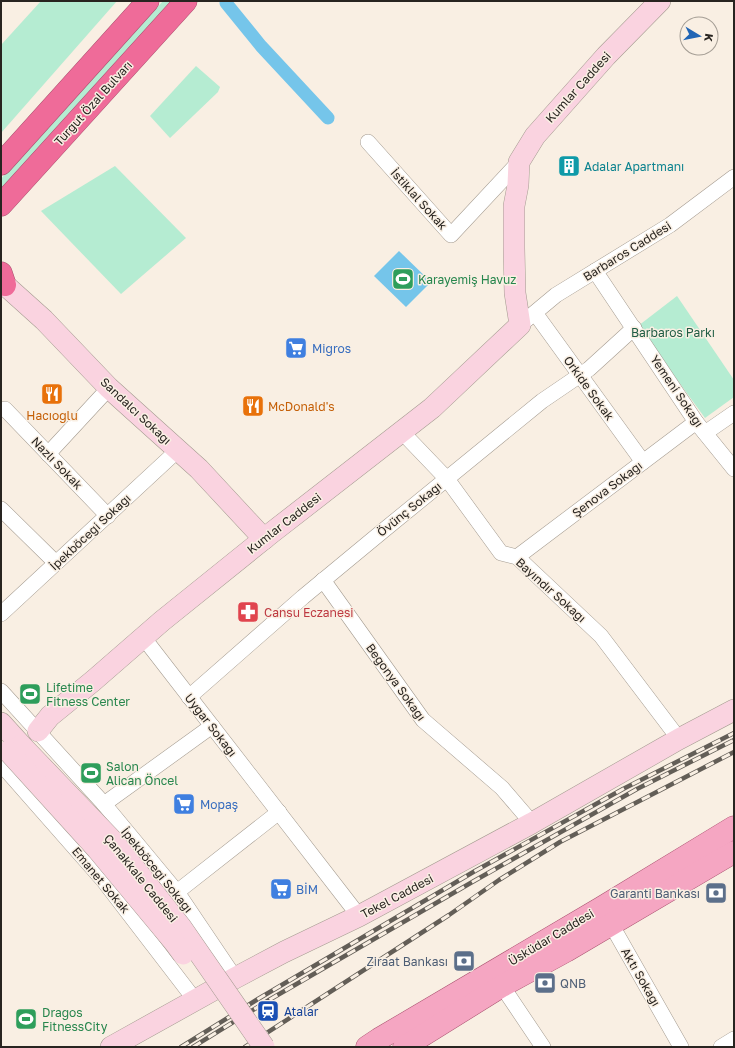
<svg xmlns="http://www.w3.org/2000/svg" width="735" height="1048" font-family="'Golos Text',sans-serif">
  <rect width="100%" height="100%" fill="#f9efe3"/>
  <!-- green -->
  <g fill="#b5ecd2">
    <polygon points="41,1 117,1 1,133 1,45"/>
    <polygon points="163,1 173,1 3,189 1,187 1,179 7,172"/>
    <polygon points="196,66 220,87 218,92 170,138 150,116"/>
    <polygon points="115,166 186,238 121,294 41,211"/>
    <polygon points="677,296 734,380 734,397 705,418 638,326"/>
  </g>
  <!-- water -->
  <polygon fill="#75c5ea" points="399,251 431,282 406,307 374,276"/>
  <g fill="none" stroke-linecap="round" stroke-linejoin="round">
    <!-- canal -->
    <polyline stroke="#75c5ea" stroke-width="13" points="226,3 261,46 328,118"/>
    <!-- street casing -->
    <g stroke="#a49b90" stroke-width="16">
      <g id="street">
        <polyline points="368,142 451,235 519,162"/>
        <polyline points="595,271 696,422 734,469"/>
        <polyline points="535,313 643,462"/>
        <polyline points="520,325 556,295 670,225 734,177"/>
        <polyline points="5,409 108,516"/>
        <polyline points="402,432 447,479 501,553 517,557 601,636 679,739"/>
        <polyline points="705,433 734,413"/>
        <polyline points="48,454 109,388"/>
        <polyline points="1,509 56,563"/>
        <polyline points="517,557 696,422"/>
        <polyline points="323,580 423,720 502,788 532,823"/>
        <polyline points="1,614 178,450"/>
        <polyline points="143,637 359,916"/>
        <polyline points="1,691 104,804 177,892 235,978"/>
        <polyline points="189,697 303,597 384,530 542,401 589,369 634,328"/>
        <polyline points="1,764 103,880 195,1000"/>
        <polyline points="104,804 212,726"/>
        <polyline points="177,892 279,812"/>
        <polyline points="607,917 681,1047"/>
        <polyline points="502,986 543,1047"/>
        <polyline points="721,1047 734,1039"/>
      </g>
    </g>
    <!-- secondary casing -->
    <g stroke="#a49b90" stroke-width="22">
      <g id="secondary">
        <polyline points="5,285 44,320 109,388 199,469 264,539"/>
        <polyline points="1,723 21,745"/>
        <polyline points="38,731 50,716 93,681 162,621 270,534 432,408 520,325 515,293 514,248 514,206 518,185 519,162 535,136 606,56 660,1"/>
        <polyline points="111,1047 235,978 284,952 359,916 532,823 679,739 734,710"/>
      </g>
    </g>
    <!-- primary casing -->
    <g stroke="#a9526f" stroke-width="23">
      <g id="primary">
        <polyline points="367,1047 379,1039 601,908 734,827"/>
        <polyline points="404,1047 502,986 566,951 734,852"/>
      </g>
    </g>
    <!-- highway casing -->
    <g stroke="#a9526f" stroke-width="23">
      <g id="highway">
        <polyline points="1,164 148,1"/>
        <polyline points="1,205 186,1"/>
        <polyline points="1,273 5,285"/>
      </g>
    </g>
    <!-- street -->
    <use href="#street" stroke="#fff" stroke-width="15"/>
    <!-- secondary -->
    <use href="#secondary" stroke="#fad3e0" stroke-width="21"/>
    <!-- primary -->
    <use href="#primary" stroke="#f5a6c2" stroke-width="22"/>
    <!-- highway -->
    <use href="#highway" stroke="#ef6b99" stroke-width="22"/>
    <!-- rail casing -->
    <g stroke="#635e57" stroke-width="4.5">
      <g id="rail">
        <polyline points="181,1047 258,999 475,871 623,789 734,733"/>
        <polyline points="193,1047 269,1000 474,881 637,789 734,740"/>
        <polyline points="245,1047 449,915 499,880 560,842 734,752"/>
      </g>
    </g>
    <!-- rail -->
    <use href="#rail" stroke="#f9efe3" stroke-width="3" stroke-dasharray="9" stroke-linecap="butt"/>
    <!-- secondary-bridge casing -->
    <g stroke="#a49b90" stroke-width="22" stroke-linecap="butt">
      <g id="secondary-bridge">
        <polyline points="21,745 114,842 181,927 264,1047"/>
        <polyline points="8,751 97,849 175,943 183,954"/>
      </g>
    </g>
    <!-- secondary-bridge -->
    <use href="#secondary-bridge" stroke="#fad3e0" stroke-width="21"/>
  </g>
  <!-- icons -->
  <defs>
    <g id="building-square" transform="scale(1.15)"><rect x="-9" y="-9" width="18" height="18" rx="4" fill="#0f9aa8" stroke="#f9efe3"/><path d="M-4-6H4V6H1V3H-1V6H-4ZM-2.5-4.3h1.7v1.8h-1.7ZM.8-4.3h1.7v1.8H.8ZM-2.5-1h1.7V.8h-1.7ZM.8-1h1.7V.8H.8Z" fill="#fff"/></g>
    <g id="stadium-square" transform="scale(1.15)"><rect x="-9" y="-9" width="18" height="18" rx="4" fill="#2e9e5b" stroke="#f9efe3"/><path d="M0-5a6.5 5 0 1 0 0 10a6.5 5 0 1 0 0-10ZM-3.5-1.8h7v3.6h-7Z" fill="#fff"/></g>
    <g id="supermarket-square" transform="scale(1.15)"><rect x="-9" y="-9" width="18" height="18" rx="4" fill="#3f7fe0" stroke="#f9efe3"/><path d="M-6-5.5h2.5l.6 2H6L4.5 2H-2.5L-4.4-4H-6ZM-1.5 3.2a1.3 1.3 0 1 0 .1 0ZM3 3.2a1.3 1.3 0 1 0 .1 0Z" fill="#fff"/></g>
    <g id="restaurant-square" transform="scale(1.15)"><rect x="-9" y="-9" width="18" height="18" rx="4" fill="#e8710a" stroke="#f9efe3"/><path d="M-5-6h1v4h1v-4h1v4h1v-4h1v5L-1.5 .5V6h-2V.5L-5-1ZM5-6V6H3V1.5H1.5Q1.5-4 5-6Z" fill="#fff"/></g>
    <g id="pharmacy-square" transform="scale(1.15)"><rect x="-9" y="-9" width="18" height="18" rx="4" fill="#e0444e" stroke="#f9efe3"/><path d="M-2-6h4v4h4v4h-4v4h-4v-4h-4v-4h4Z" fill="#fff"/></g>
    <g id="bank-square" transform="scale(1.15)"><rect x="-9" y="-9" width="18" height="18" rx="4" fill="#5c6f8a" stroke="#f9efe3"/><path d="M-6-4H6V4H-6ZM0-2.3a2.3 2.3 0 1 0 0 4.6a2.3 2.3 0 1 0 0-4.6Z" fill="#fff"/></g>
    <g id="station-square" transform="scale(1.15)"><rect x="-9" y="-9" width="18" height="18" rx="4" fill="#1a4fb4" stroke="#f9efe3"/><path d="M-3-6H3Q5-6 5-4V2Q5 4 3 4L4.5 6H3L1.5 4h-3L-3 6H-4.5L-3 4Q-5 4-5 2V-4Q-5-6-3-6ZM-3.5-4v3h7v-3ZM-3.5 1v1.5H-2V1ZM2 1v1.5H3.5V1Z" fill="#fff"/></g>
  </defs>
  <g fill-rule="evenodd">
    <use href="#building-square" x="569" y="166"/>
    <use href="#stadium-square" x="403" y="279"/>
    <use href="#supermarket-square" x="296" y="348"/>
    <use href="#restaurant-square" x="52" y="394"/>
    <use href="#restaurant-square" x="253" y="406"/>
    <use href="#pharmacy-square" x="248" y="612"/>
    <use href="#stadium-square" x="30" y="694"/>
    <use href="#stadium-square" x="91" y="773"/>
    <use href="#supermarket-square" x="184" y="804"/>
    <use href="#supermarket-square" x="281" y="889"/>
    <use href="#bank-square" x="716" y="893"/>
    <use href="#bank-square" x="464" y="961"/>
    <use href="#bank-square" x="545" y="983"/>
    <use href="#station-square" x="268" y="1011"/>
    <use href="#stadium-square" x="26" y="1019"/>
  </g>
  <g text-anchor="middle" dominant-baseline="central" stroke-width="3" stroke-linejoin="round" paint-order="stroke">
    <!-- street labels -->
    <g font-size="12" fill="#282420" stroke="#f9efe3">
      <text transform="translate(578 87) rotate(-48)">Kumlar Caddesi</text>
      <text transform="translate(93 103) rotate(-48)">Turgut Özal Bulvarı</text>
      <text transform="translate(419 199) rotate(48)">İstiklal Sokak</text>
      <text transform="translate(627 251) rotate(-32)">Barbaros Caddesi</text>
      <text transform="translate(589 388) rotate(54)">Orkide Sokak</text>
      <text transform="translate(677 391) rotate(56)">Yemeni Sokağı</text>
      <text transform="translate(136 411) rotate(43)">Sandalcı Sokağı</text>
      <text transform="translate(57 463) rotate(46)">Nazlı Sokak</text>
      <text transform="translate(607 489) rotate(-37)">Şenova Sokağı</text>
      <text transform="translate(409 509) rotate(-39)">Övünç Sokağı</text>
      <text transform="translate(284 523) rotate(-38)">Kumlar Caddesi</text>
      <text transform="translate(90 532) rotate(-43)">İpekböceği Sokağı</text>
      <text transform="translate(551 590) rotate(42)">Bayındır Sokağı</text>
      <text transform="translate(396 682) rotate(54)">Begonya Sokağı</text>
      <text transform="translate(211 725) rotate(52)">Uygar Sokağı</text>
      <text transform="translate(157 870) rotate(51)">İpekböceği Sokağı</text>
      <text transform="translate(141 878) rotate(51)">Çanakkale Caddesi</text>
      <text transform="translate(101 880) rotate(50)">Emanet Sokak</text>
      <text transform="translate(397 896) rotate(-28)">Tekel Caddesi</text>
      <text transform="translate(551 937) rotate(-31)">Üsküdar Caddesi</text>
      <text transform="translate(641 977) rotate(60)">Aktı Sokağı</text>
    </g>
    <!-- culture labels -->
    <g font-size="12" fill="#0d838f" stroke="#f9efe3" text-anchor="start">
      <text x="584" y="166">Adalar Apartmanı</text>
    </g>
    <!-- leisure labels -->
    <g font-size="12" fill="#27864d" stroke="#f9efe3" text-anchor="start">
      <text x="418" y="279">Karayemiş Havuz</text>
      <text x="46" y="687">Lifetime<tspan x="46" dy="14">Fitness Center</tspan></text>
      <text x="106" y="766">Salon<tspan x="106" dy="14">Alican Öncel</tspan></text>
      <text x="42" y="1012">Dragos<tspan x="42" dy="14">FitnessCity</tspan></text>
    </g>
    <!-- park labels -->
    <g font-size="12" fill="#205d45" stroke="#f9efe3">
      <text x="673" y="332">Barbaros Parkı</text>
    </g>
    <!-- shop labels -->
    <g font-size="12" fill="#366cbe" stroke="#f9efe3" text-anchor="start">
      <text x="312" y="348">Migros</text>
      <text x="200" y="804">Mopaş</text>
      <text x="296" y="889">BİM</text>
    </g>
    <!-- food labels -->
    <g font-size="12" fill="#c56008" stroke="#f9efe3" text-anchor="start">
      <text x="268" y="406">McDonald's</text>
      <text x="52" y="415" text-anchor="middle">Hacıoğlu</text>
    </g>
    <!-- health labels -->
    <g font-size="12" fill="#be3a42" stroke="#f9efe3" text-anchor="start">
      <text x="264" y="612">Cansu Eczanesi</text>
    </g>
    <!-- service labels -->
    <g font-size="12" fill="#4e5e75" stroke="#f9efe3" text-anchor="end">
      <text x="700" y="893">Garanti Bankası</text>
      <text x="448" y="961">Ziraat Bankası</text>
      <text x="560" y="983" text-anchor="start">QNB</text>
    </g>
    <!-- transit labels -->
    <g font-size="12" fill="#164399" stroke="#f9efe3" text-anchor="start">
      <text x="284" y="1011">Atalar</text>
    </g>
  </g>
  <!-- border -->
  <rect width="735" height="1048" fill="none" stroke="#282420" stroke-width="4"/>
  <!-- north arrow -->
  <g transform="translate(699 36) rotate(100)"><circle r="19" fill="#f9efe3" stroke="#a59e95"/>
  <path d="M0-3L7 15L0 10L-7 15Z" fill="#2165b5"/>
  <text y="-6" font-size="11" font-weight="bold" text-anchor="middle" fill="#282420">K</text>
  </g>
</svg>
